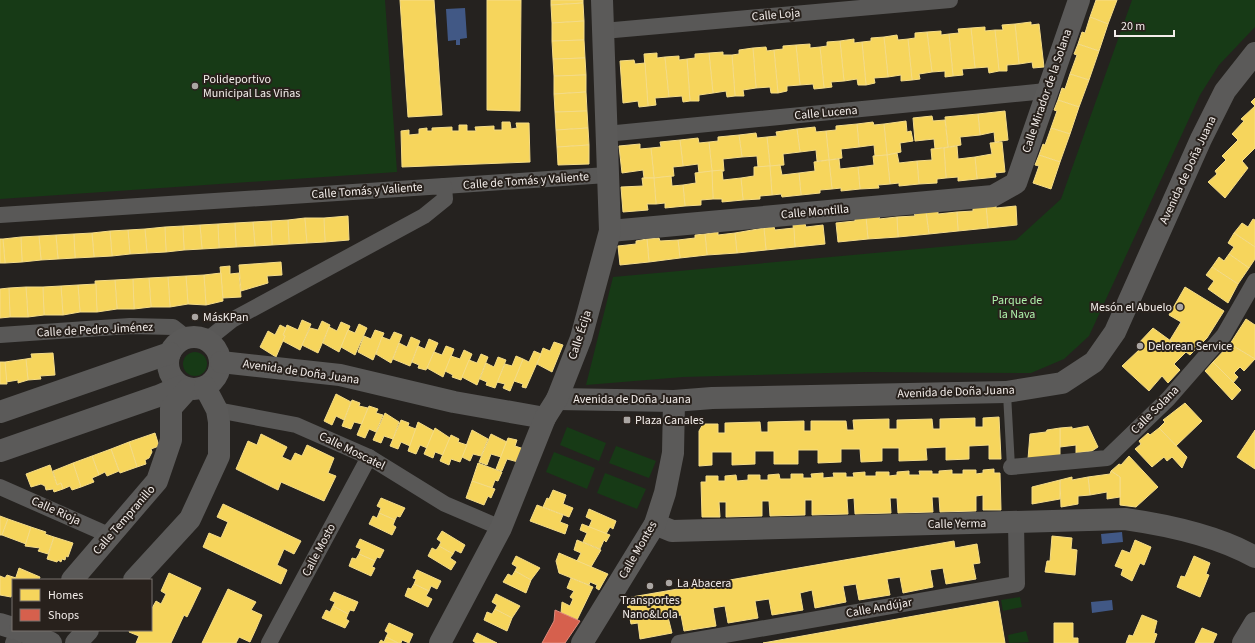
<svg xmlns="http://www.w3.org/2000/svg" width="1255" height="643" font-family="'Source Sans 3',sans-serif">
  <rect width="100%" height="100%" fill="#25221f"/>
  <!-- green -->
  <g fill="#173a16">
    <polygon points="0,0 385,0 397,172 0,199"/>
    <polygon points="1132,0 1255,0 1255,27 1219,65 1200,95 1089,336 1064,359 1031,373 866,372 683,377 586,385 613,277 1016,240 1061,199"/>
    <circle cx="195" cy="364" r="12"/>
    <polygon points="567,427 606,443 599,461 560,445"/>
    <polygon points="616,446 656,461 649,478 609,463"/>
    <polygon points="554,452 595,468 587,489 546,472"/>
    <polygon points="605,473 646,489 637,509 597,493"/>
    <polygon points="1020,597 1022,607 1003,611 1001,600"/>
    <polygon points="1026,631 1029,642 1009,643 1008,635"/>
  </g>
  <!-- water -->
  <g fill="#415885">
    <polygon points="465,8 467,38 460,39 460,45 456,45 456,40 448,41 446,9"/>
    <polygon points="1122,532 1123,542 1102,544 1101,534"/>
    <polygon points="1112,600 1113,610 1092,613 1091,602"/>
  </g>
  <!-- homes -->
  <g fill="#f6d55c" stroke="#f5dc87">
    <polygon points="400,0 434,0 442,115 408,117"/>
    <polygon points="487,0 521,0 520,111 487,110"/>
    <polygon points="551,0 583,0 583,3 551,5"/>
    <polygon points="1096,0 1117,0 1108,24 1090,17"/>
    <polygon points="583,3 584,21 552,23 551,5"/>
    <polygon points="1090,17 1108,24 1099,51 1078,44 1082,32 1085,33"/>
    <polygon points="584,21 584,40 552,41 552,23"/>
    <polygon points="1031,22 1031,25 1039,24 1044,67 1033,68 1032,62 1019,64 1015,24"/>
    <polygon points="1015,24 1019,64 1007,65 1007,71 999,71 995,30 1003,30 1002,25"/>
    <polygon points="985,27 985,31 995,30 999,71 989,73 988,67 975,68 971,28"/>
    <polygon points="971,28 975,68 962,69 963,75 953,76 949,34 959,33 958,29"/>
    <polygon points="941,31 941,35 949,34 953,76 945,77 945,71 932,72 927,32"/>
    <polygon points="927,32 932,72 919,74 920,79 912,80 908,39 915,38 915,33"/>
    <polygon points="897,35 898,40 908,39 912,80 901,81 901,75 888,77 884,37"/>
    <polygon points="884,37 888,77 874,78 875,83 866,85 862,42 871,41 871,38"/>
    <polygon points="854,39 854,43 862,42 866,85 858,85 857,79 844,81 840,41"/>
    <polygon points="584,40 585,58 553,59 552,41"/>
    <polygon points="840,41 844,81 831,82 832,87 824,88 820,47 827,46 827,42"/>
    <polygon points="810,44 810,48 820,47 824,88 814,89 813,84 800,85 796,45"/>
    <polygon points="1078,44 1099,51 1089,80 1070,74 1077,55 1074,54"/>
    <polygon points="796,45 800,85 787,86 787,91 778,93 774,50 783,49 783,46"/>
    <polygon points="766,47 767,51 774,50 778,93 771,93 770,87 756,88 753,48"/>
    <polygon points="753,48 756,88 743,90 744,96 735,96 732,55 739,54 739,50"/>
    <polygon points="723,52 723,55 732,55 735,96 727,97 726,91 713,93 709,53"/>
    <polygon points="657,53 657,58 665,57 669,97 655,98 656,105 648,106 644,54"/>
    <polygon points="709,53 713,93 699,95 699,101 690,101 687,59 695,58 695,54"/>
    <polygon points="679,56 679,60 687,59 690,101 683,102 682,96 669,97 665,57"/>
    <polygon points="585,58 586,75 554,76 553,59"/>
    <polygon points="634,60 635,64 645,63 648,106 639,107 638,101 623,103 620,61"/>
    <polygon points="1070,74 1089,80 1079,107 1058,100 1062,88 1065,89"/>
    <polygon points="586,75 586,92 554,94 554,76"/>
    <polygon points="586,92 587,111 555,112 554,94"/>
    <polygon points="1255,98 1255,148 1242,161 1248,168 1225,198 1208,182 1217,174 1215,171 1226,160 1222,156 1238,140 1232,134 1244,121 1241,119 1255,106 1251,102"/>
    <polygon points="1058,100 1079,107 1070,134 1051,128 1057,111 1054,110"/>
    <polygon points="587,111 588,128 556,130 555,112"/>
    <polygon points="1005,111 1008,140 995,142 994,132 980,135 978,114"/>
    <polygon points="978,114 980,135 960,137 961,145 948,147 945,117"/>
    <polygon points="932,116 933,121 945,120 948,147 935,149 934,139 915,141 913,118"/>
    <polygon points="906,121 907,132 911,131 913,141 900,143 901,152 887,155 884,124"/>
    <polygon points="502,122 510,122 511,129 517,128 516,123 529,123 530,162 402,167 401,131 409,130 409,135 419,134 419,129 427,128 427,131 432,131 432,128 452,127 452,131 459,131 459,125 467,125 467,131 476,131 475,127 494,126 494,130 502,130"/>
    <polygon points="873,122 874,125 884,124 887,155 875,156 874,145 859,147 857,124"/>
    <polygon points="857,124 859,147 841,149 842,158 829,160 826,131 836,130 836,126"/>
    <polygon points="815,127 816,132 826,131 829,160 817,161 816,150 800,152 797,129"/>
    <polygon points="588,128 589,145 557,147 556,130"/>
    <polygon points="1051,128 1070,134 1060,162 1039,155 1043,144 1045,145"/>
    <polygon points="797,129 800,152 783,154 784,165 770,166 767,137 777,136 776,132"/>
    <polygon points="756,133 757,138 767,137 770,166 758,167 757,156 742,157 739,135"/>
    <polygon points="739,135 742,157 723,159 724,171 712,171 709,142 718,141 718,137"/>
    <polygon points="698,138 699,143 709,142 712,171 699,173 698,164 683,166 680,140"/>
    <polygon points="680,140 683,166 673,167 674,176 654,178 651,148 661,147 660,142"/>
    <polygon points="1002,142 1005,172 995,173 996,177 977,179 975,157 992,154 990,143"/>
    <polygon points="640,144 640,149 651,148 654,178 644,178 643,170 622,173 619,146"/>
    <polygon points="589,145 589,164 558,165 557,147"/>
    <polygon points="957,146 958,159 975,157 977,179 958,181 958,177 946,178 944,148"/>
    <polygon points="944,148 946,178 937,179 937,183 919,184 917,161 932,160 931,149"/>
    <polygon points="897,153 899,163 917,161 919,184 899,186 899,183 890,184 887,155"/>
    <polygon points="887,155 890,184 878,185 879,188 860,189 858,167 874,165 873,156"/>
    <polygon points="1039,155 1060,162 1051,189 1033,183 1039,166 1035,165"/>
    <polygon points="839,159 840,169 858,167 860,189 841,191 841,188 832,189 829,160"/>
    <polygon points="829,160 832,189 820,190 820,193 801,195 799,173 815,171 814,162"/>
    <polygon points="780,165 782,175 799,173 801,195 782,197 781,194 772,195 770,166"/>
    <polygon points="770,166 772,195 760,196 760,199 743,200 741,178 754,176 754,167"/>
    <polygon points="722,170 723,180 741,178 743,200 722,202 722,199 713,199 712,171"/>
    <polygon points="712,171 713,199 701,200 701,205 685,206 683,185 696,183 695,173"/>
    <polygon points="671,176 672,186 683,185 685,206 665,208 665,203 656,204 654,178"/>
    <polygon points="642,178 654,178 656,204 647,204 648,210 623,212 621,187 643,186"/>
    <polygon points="996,205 996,208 1016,206 1017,225 988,228 986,206"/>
    <polygon points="986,206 988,228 958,231 957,212 973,211 973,207"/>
    <polygon points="938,211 938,214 957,212 958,231 929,234 926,212"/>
    <polygon points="926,212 929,234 898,237 897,217 915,216 914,213"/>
    <polygon points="348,216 349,240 325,242 324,218"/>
    <polygon points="880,216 879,219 897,217 898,237 868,239 866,217"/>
    <polygon points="866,217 868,239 838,242 836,223 855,221 855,218"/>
    <polygon points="305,218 307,243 289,244 288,220"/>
    <polygon points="305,218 324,218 325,242 307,243"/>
    <polygon points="1253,219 1255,220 1255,247 1234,233 1242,223 1248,227"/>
    <polygon points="288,220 289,244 272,245 271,221"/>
    <polygon points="271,221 272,245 255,246 253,222"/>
    <polygon points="253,222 255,246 236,247 235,223"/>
    <polygon points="235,223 236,247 219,248 218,224"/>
    <polygon points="218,224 219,248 202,249 200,225"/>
    <polygon points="805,224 806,227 823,225 825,244 795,247 793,225"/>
    <polygon points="200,225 202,249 184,250 183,226"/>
    <polygon points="183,226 184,250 166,252 165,227"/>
    <polygon points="165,227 166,252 147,253 145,229"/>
    <polygon points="774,227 775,230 794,228 795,247 766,250 764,228"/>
    <polygon points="764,228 766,250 737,253 735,233"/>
    <polygon points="145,229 147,253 130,254 128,230"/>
    <polygon points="128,230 130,254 112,256 110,231"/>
    <polygon points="110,231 112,256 94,257 92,233"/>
    <polygon points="718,232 718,235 735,233 737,253 707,255 705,234"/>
    <polygon points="92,233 94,257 75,258 74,234"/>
    <polygon points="1234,233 1255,247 1255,259 1249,268 1229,254 1234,247 1228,243"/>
    <polygon points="74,234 75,258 58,259 56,235"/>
    <polygon points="705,234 707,255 680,258 678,240 695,238 695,235"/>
    <polygon points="56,235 58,259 41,260 39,236"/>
    <polygon points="39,236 41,260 22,262 21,237"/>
    <polygon points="21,237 22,262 5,263 3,239"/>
    <polygon points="659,238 660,241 678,240 680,258 649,262 647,239"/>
    <polygon points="0,239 3,239 5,263 0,263"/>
    <polygon points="647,239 649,262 620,265 618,246 636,244 636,241"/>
    <polygon points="1229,254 1249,268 1238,284 1212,267 1219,257 1224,261"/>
    <polygon points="281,262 282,275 267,276 268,283 241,291 239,265"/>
    <polygon points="230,266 230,274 239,273 241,297 223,298 220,267"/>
    <polygon points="1212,267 1238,284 1228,303 1208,289 1214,281 1206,275"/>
    <polygon points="221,273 223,301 206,305 204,275"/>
    <polygon points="204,275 206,305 188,304 186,276"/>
    <polygon points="186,276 188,304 170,307 168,277"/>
    <polygon points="168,277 170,307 151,307 149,278"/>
    <polygon points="149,278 151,307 134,309 133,279"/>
    <polygon points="133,279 134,309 117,309 115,280"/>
    <polygon points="115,280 117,309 97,312 95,281"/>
    <polygon points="96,284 97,312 80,312 78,285"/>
    <polygon points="78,285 80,312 63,315 61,286"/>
    <polygon points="61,286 63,315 44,315 43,287"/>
    <polygon points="26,287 43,287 44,315 28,317"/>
    <polygon points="26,287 28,317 10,317 9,288"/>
    <polygon points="1185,287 1224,311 1207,338 1190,355 1170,340 1181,322 1169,315"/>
    <polygon points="9,288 10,317 0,318 0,289"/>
    <polygon points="1246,319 1255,325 1255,359 1230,344"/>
    <polygon points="302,320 311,324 300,350 283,341 285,336 283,335 287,325 298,330"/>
    <polygon points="322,321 330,325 318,353 302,345 310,328 318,330"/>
    <polygon points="341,322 350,326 339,352 323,343 329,327 337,331"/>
    <polygon points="359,324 367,328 355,355 341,347 348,330 355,333"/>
    <polygon points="280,325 286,328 283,335 285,336 276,357 260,347 268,331 275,335"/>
    <polygon points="1153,328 1186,352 1174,364 1180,370 1168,383 1162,376 1149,391 1122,366 1140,349 1136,346"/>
    <polygon points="375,330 384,333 373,360 358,352 364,336 371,339"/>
    <polygon points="394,332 402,335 391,363 376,354 382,337 390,340"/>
    <polygon points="411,337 420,341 410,366 393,359 399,343 407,347"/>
    <polygon points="429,339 438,343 426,370 418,368 419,365 412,362 418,346 425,349"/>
    <polygon points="554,342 563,345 552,372 537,364 543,348 550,351"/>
    <polygon points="1230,344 1255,359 1244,371 1240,367 1234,373 1238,377 1233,383 1213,362"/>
    <polygon points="446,346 454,349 443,377 427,368 434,352 442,355"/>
    <polygon points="464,350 472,354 461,380 452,377 453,375 445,371 451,356 460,359"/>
    <polygon points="534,351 541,354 526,388 522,387 523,384 514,381 523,359 529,362"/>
    <polygon points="53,353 55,375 40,376 41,379 28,380 26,359 32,358 31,354"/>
    <polygon points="481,354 488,357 477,385 462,377 469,360 477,363"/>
    <polygon points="516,356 523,359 510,391 503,388 505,384 497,382 505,364 512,366"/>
    <polygon points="498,357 506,360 495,388 486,385 487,382 480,379 486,363 494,367"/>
    <polygon points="26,359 28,380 18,383 18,380 6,382 5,362"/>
    <polygon points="0,362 5,362 7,384 0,384"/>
    <polygon points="1213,362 1241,390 1232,400 1205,371"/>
    <polygon points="336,394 351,402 344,420 336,416 332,425 324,421"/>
    <polygon points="352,400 360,403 359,406 368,408 362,424 354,422 351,429 342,426"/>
    <polygon points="1185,403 1202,421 1176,446 1159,428 1165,422 1163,420"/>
    <polygon points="369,406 378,409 376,413 383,415 376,432 369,429 365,438 357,435"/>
    <polygon points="385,413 399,422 393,439 384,436 381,443 373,440"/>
    <polygon points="999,417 1001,459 989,459 989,445 969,446 969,459 946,460 946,447 926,448 927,460 899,461 899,448 882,448 882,461 861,462 860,449 841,449 841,462 818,463 818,450 798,450 798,464 774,464 774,451 755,451 755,464 732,465 732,452 712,452 712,465 699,466 699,431 703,424 718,424 718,433 725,433 725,423 760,422 761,432 768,432 768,422 804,421 804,431 811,431 811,421 846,421 847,430 854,430 853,420 889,419 889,429 897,429 897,420 932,419 933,429 940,429 940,419 975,418 975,427 983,427 983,418"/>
    <polygon points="401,420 409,423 408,426 416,429 410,446 401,442 398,449 390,446"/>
    <polygon points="418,422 434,431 427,448 420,445 416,454 408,451"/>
    <polygon points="1088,426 1098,447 1092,451 1076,453 1076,445 1060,447 1060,428 1072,427 1072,429"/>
    <polygon points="435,428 450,438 443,455 435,452 433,458 424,454"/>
    <polygon points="1060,428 1060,455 1028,459 1030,434 1046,432 1047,430"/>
    <polygon points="1159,428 1187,457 1182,468 1172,457 1167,461 1164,457 1152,467 1135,449 1141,444 1139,441 1148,433 1150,435"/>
    <polygon points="472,430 488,439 481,456 473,454 470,461 462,457"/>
    <polygon points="1255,430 1255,469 1237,457"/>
    <polygon points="155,433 159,446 151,449 152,452 149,458 145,460 146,464 137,467 129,442"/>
    <polygon points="261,434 287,447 282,457 291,461 295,453 302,456 307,445 334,458 328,473 336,476 324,501 281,482 278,490 236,469 248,441 257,445"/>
    <polygon points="491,434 507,442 501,457 491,454 487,465 479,462"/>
    <polygon points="451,435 459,439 458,442 467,445 460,462 451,459 449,465 440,461"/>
    <polygon points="508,438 517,440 515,446 524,449 518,462 507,459 502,471 496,469"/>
    <polygon points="129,442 137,467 120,473 111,449"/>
    <polygon points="111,449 119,471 107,476 105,472 99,475 92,456"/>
    <polygon points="92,456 99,475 92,478 94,482 81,487 73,463"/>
    <polygon points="1129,456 1158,487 1136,507 1120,505 1120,477 1111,471 1119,464 1121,465"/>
    <polygon points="73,463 81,487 72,490 70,486 63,489 61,483 57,485 53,471"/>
    <polygon points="478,463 502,472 498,481 495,480 492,488 472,481"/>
    <polygon points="50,465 57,485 61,483 63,489 54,492 53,489 46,490 45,486 41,484 31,487 26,474"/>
    <polygon points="994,469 994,473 1000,473 1001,510 983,510 983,495 976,496 976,511 940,512 939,497 932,497 933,512 898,513 897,498 890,498 891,513 855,514 854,498 847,499 848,514 812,515 812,500 805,500 805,515 770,516 769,501 762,501 762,516 726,517 726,502 719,502 720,517 702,517 701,482 706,482 706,476 718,476 718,481 725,481 725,476 736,475 737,481 748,480 748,475 760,475 760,480 768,480 768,475 779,474 780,479 791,479 791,474 803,474 803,478 812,478 811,474 823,473 823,478 834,477 833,473 846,473 846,477 854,477 853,473 865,472 865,476 876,476 876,472 889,472 889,476 897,475 897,472 909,471 909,475 920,475 919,471 932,471 932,474 939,474 939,471 952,470 952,474 963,474 963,470 976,470 976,474 983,473 983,470"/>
    <polygon points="1111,471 1120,477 1120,497 1107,499 1107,492 1090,495 1088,477 1110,474"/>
    <polygon points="1072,477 1072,480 1088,477 1090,495 1078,496 1078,504 1061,507 1060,480"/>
    <polygon points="1060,480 1060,499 1032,504 1032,487"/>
    <polygon points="472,481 495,489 491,498 488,496 484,505 466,498"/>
    <polygon points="553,490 566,495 563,504 573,508 569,517 543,507 547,498 549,499"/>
    <polygon points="381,498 405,508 400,517 397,516 395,520 379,513 381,508 377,506"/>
    <polygon points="223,504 301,541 294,554 284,549 277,565 287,570 281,584 203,547 209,533 221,538 228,522 217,517"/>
    <polygon points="537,505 563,515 560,522 568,525 565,534 530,521"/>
    <polygon points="589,509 616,521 613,529 610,527 606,534 589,527 592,520 586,517"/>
    <polygon points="379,513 395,520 393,525 396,527 392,535 369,524 373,516 377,518"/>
    <polygon points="0,516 8,519 2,535 0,535"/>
    <polygon points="8,519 31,527 26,544 2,535"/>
    <polygon points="582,524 610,535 606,542 604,540 600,549 583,542 587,533 580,530"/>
    <polygon points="31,527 46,532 45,534 54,537 48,554 38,551 40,548 25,546"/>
    <polygon points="442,531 465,545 461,553 455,550 453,554 439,546 441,542 437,539"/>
    <polygon points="1052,536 1072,538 1071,549 1077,550 1075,575 1045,572 1047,561 1050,561"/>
    <polygon points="54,537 73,543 68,557 66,556 65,560 62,559 61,562 58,560 57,562 47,559"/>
    <polygon points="360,539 384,550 380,558 377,557 375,561 359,554 361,549 356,547"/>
    <polygon points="577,540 601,550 591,567 577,561 581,553 574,550"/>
    <polygon points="1135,540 1151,547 1144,565 1140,563 1132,581 1121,575 1123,569 1115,566 1122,550 1130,553"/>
    <polygon points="954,541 955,548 977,544 980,563 973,564 976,579 946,584 943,568 930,570 933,587 903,593 900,577 887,579 890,595 859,600 856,584 843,586 846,602 815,608 812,590 800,593 803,610 772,615 769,599 755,601 758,618 728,623 725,606 718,607 713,608 716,626 684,631 681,615 668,617 672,633 640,639 638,623 631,624 626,598"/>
    <polygon points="439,546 453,554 450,558 456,562 451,570 428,556 432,548 436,550"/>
    <polygon points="559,553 608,574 599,590 596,588 597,585 590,582 589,585 559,573 556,561"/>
    <polygon points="359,554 375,561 372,567 375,568 371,576 349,566 352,558 356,559"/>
    <polygon points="516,556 540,568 531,580 515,571 517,567 512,564"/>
    <polygon points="1194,556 1210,563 1206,574 1209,575 1200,597 1177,587 1181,576 1185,577"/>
    <polygon points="19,568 40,577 39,580 15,580"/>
    <polygon points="417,570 441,581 437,589 431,586 429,591 414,584 416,579 413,578"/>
    <polygon points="515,571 531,580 526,593 503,582 508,574 512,576"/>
    <polygon points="169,573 201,588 192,607 187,617 184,615 171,643 136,643 139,636 129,632 130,630 151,630 151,610 156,601 161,604 166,594 161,591"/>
    <polygon points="7,575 16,578 13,580 13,592 11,597 0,595 0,576 5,578"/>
    <polygon points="571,578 593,587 577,620 561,613 562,602 570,606 573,599 570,597 574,591 567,588"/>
    <polygon points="414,584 429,591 426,596 432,599 428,607 405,596 408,588 411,589"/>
    <polygon points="228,589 256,602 251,610 262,615 256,629 250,642 239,637 236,643 202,643"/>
    <polygon points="334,592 358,602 354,611 350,610 348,614 333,606 335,602 330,600"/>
    <polygon points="496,594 520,606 512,618 495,609 497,605 492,602"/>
    <polygon points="998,601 1005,643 763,643"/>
    <polygon points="333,606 348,614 346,619 349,621 345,628 322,618 326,610 330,612"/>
    <polygon points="495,609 512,618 507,631 484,620 487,612 492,614"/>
    <polygon points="1142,615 1157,621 1154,633 1157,634 1154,643 1126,643 1129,635 1133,636"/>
    <polygon points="389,623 413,634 409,643 402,640 401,643 398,643 386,637 388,633 385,631"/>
    <polygon points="1054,623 1073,623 1073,638 1078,638 1078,643 1054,643"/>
    <polygon points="1202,628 1217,634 1213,643 1195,643"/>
    <polygon points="477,633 497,643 476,643 473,641"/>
    <polygon points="386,637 398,643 379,643 381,640 384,642"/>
  </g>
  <!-- shops -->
  <polygon fill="#d6604d" stroke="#df8a7c" points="555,610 580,621 565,643 542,643 554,621"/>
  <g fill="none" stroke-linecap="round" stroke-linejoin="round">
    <!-- lane -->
    <polyline stroke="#595857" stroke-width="8" points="1007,394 1011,467"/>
    <!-- street -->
    <g stroke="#595857" stroke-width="16">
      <polyline points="603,31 950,0"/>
      <polyline points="606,134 1046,91"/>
      <polyline points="444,186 607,175"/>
      <polyline points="0,215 444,186 445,199 424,216 232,320 207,340"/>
      <polyline points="0,335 130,326 173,327 187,338"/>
      <polyline points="217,410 296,425 369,457 445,504 501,528"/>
      <polyline points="1011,467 1107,458 1168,399 1224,335 1255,281"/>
      <polyline points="0,487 111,536"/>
      <polyline points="13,643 18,630"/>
      <polyline points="269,643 369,457"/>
      <polyline points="679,643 1017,584 1016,522"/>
    </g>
    <!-- secondary -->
    <g stroke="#5b5a59" stroke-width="22">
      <polyline points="610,231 993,196 1016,183 1079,0"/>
      <circle cx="194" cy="363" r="26"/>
      <polyline points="221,362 340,375 454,402 545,418"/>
      <polyline points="557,399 674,401 712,398 1006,392 1062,383 1094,362 1115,332 1201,139 1225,91 1255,53"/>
      <polyline points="0,412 170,353"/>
      <polyline points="0,451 158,396 181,386"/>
      <path d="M655,524L672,531L1125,519C1167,525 1218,536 1255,557"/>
      <polyline points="72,580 157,481 171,440 171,408 188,389"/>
      <polyline points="134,580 190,519 219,456 219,422 217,410 205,387"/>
      <polyline points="0,624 13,628"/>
      <polyline points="20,630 51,643"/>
      <polyline points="76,643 88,630"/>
      <polyline points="440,643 501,528 545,418 557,399 581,338 610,231 602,0"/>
      <polyline points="582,643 655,524 665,493 673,453 674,401"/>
      <polyline points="1243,643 1255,623"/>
    </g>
  </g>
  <!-- markers -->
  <g fill="#aba6a3" stroke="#28211c" stroke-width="1.5">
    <circle cx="195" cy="86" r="4"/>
    <circle cx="1180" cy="307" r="4"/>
    <circle cx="195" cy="317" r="4"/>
    <circle cx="1140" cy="346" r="4"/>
    <rect x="623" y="416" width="8" height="8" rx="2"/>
    <circle cx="669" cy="583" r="4"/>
    <circle cx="650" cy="586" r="4"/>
  </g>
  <g text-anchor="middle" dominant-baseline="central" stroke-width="4" stroke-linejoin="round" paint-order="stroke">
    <!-- street labels -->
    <g font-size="12" fill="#f3edea" stroke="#28211c">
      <text transform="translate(776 15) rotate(-5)">Calle Loja</text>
      <text transform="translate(1047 91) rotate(-71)">Calle Mirador de la Solana</text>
      <text transform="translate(826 113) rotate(-5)">Calle Lucena</text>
      <text transform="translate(1188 170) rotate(-65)">Avenida de Doña Juana</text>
      <text transform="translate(526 181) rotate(-4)">Calle de Tomás y Valiente</text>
      <text transform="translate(367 191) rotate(-4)">Calle Tomás y Valiente</text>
      <text transform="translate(815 212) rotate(-5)">Calle Montilla</text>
      <text transform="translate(95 330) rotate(-3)">Calle de Pedro Jiménez</text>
      <text transform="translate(580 335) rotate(-72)">Calle Écija</text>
      <text transform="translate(301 372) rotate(8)">Avenida de Doña Juana</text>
      <text transform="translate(956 392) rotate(-2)">Avenida de Doña Juana</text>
      <text x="632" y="399">Avenida de Doña Juana</text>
      <text transform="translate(1155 410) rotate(-45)">Calle Solana</text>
      <text transform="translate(352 451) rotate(26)">Calle Moscatel</text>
      <text transform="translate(56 511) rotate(24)">Calle Rioja</text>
      <text transform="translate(124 520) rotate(-49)">Calle Tempranillo</text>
      <text transform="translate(957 524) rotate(-1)">Calle Yerma</text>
      <text transform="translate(319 550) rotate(-62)">Calle Mosto</text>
      <text transform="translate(638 550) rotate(-60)">Calle Montes</text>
      <text transform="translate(879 608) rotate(-10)">Calle Andújar</text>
    </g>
    <!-- poi labels -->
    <g font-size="12" fill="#f3edea" stroke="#28211c" text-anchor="start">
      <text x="203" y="79">Polideportivo<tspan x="203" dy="14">Municipal Las Viñas</tspan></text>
      <text x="1172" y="307" text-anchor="end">Mesón el Abuelo</text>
      <text x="203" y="317">MásKPan</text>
      <text x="1148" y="346">Delorean Service</text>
      <text x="635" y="420">Plaza Canales</text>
      <text x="677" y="583">La Abacera</text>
      <text x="650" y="600" text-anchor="middle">Transportes<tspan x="650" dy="14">Nano&amp;Lola</tspan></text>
    </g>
    <!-- park labels -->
    <g font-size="12" fill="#aef1aa" stroke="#28211c">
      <text x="1017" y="300">Parque de<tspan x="1017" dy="14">la Nava</tspan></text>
    </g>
  </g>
  <!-- legend -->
  <rect x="12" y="579" width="140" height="52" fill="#28211c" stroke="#79736e"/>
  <rect x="20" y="589" width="20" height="12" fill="#f6d55c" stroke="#79736e"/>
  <text x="48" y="599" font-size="12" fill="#f3edea">Homes</text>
  <rect x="20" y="609" width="20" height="12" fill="#d6604d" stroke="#79736e"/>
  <text x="48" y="619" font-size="12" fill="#f3edea">Shops</text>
  <!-- scale -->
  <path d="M1115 30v6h59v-6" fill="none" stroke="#f3edea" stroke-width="2"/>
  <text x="1121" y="30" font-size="12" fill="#f3edea" stroke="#28211c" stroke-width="3" paint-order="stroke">20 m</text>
</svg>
